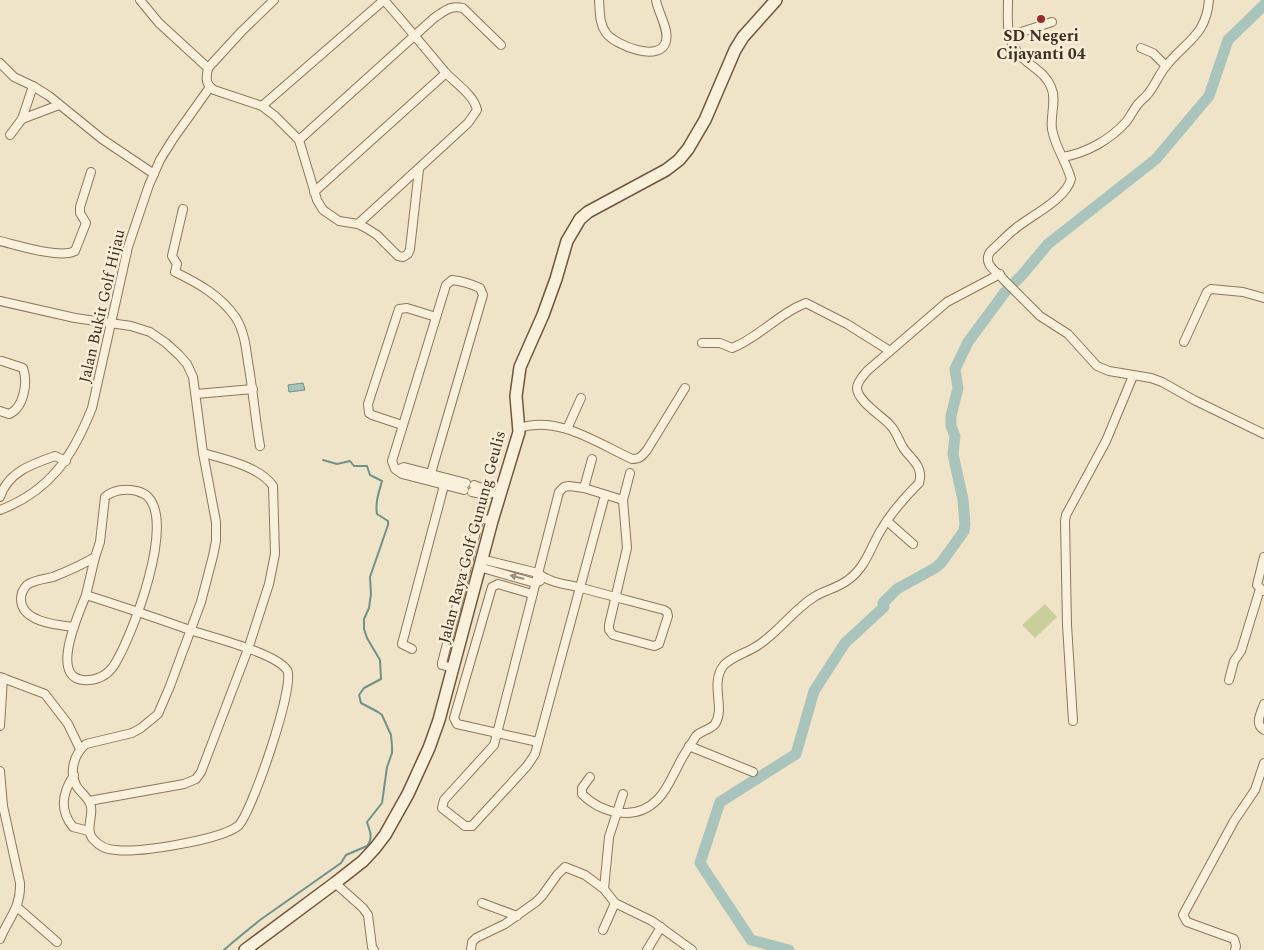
<svg xmlns="http://www.w3.org/2000/svg" width="1264" height="950" font-family="Spectral,serif">
  <rect width="100%" height="100%" fill="#f0e4c8"/>
  <!-- green -->
  <polygon fill="#c9cf9b" points="1045,604 1057,617 1035,638 1022,625"/>
  <!-- water -->
  <polygon fill="#a9c4bc" stroke="#6f938a" points="303,383 305,390 289,392 288,385"/>
  <g fill="none" stroke-linecap="round" stroke-linejoin="round">
    <!-- stream -->
    <path stroke="#6f938a" stroke-width="2" d="M224,950C235,940 248,930 260,920L341,863L346,855L367,846C374,838 369,829 367,822L382,803L387,767L392,753V746L391,735L382,715L378,712L361,703L359,695L364,688L381,679L380,660L367,638L364,629V619L369,608L371,594L370,577L388,525V521L377,514C375,502 379,492 382,481L370,475L367,466H354L350,461L337,464L323,460"/>
    <!-- river -->
    <polyline stroke="#a9c4bc" stroke-width="11" points="789,950 751,940 700,863 720,802 796,754 814,691 845,643 884,607 883,603 897,589 935,568 941,563 964,531 965,524 963,500 953,454 955,436 951,426 951,416 958,388 955,369 968,342 1005,292 1022,275 1048,244 1156,159 1209,96 1228,40 1264,5"/>
    <!-- minor casing -->
    <g stroke="#8d765c" stroke-width="10">
      <g id="minor">
        <path d="M140,0L159,23L208,68C206,78 205,84 214,90L262,106L275,116L299,140L317,200L323,210L339,221L358,224L366,228L377,235L398,256L403,257L408,254L410,249L419,169"/>
        <path d="M599,0C600,12 599,23 606,33C616,46 661,63 666,41C669,28 658,13 656,0"/>
        <path d="M1008,0C1008,24 1004,42 1025,60C1035,69 1046,74 1051,87C1057,100 1050,115 1052,129C1055,147 1066,161 1071,179C1066,199 1032,215 1016,228C1007,235 999,244 990,252C982,265 998,272 1005,281L1040,316L1068,334L1097,366L1109,371L1151,378L1162,382L1194,400L1264,434"/>
        <polyline points="1009,36 1052,22"/>
        <polyline points="1141,48 1153,53 1166,66"/>
        <polyline points="0,63 14,77 33,86"/>
        <polyline points="208,68 241,32 274,0"/>
        <polyline points="262,106 384,0"/>
        <polyline points="22,119 59,105"/>
        <polyline points="10,135 22,119 33,86 49,96 102,139 154,174"/>
        <path d="M299,140L434,18C445,11 450,5 463,8L501,45"/>
        <path d="M1063,157C1086,153 1110,140 1126,122C1131,116 1134,108 1139,103C1141,100 1145,98 1147,95C1155,86 1159,74 1166,66C1186,41 1206,36 1209,0"/>
        <polyline points="314,192 446,73"/>
        <path d="M183,209L172,256L177,264L175,272C198,283 221,296 236,318C244,331 246,347 248,362C253,390 255,418 260,446"/>
        <path d="M358,224L468,123L477,110C474,95 455,83 445,72C425,48 405,24 384,0"/>
        <path d="M0,241C17,245 60,259 75,251L86,223L80,213V207L91,172"/>
        <path d="M0,301L75,318L131,326L150,332L166,343L179,355L187,364L193,377L203,453L216,522V541L213,556L201,602L170,686L158,714L141,728L132,733L86,744C74,754 69,771 76,785C80,793 90,798 91,807C93,817 85,830 93,839C99,846 107,850 116,850C139,853 220,840 238,826C251,815 296,684 287,670C276,653 211,637 190,630C156,618 121,606 86,595L95,557C82,565 68,571 53,577C45,579 34,580 27,585C23,589 21,593 21,599C21,622 57,625 74,627"/>
        <polyline points="1184,342 1207,292 1211,289 1243,292 1264,298"/>
        <path d="M702,343H720L732,348C760,337 779,313 806,303L847,324L890,351"/>
        <polyline points="196,394 253,389"/>
        <path d="M0,411L9,414C24,408 28,382 23,368L2,361"/>
        <polyline points="402,425 372,415 369,413 368,404 399,309 407,308 436,317"/>
        <path d="M519,428C558,415 597,443 632,459C640,459 642,456 647,450L685,388"/>
        <polyline points="567,429 581,398"/>
        <polyline points="397,470 404,467 466,483"/>
        <path d="M429,480L483,295L480,288C471,284 462,281 452,280L446,285L392,461L395,469L402,474L464,490"/>
        <path d="M474,485C483,488 490,492 499,495"/>
        <polyline points="584,488 592,459"/>
        <polyline points="472,492 486,495 492,493"/>
        <polyline points="605,495 535,754 527,766 472,826 465,826 442,808 444,800 494,745 559,492 564,487 569,486 584,488 623,500"/>
        <path d="M0,497C8,472 32,464 55,456L66,461"/>
        <path d="M0,510C50,491 73,456 92,408L128,247L149,185L160,160L173,139L210,87"/>
        <polyline points="887,521 913,544"/>
        <path d="M481,559L538,573C549,583 567,584 581,588C609,595 637,603 664,610L667,612L668,616L659,644L654,646L613,635L609,630V625L627,548L623,500L630,473"/>
        <polyline points="479,567 535,583 540,581"/>
        <polyline points="1263,591 1257,585 1264,557"/>
        <polyline points="532,594 498,584 492,587 454,718 457,724 538,742"/>
        <path d="M86,595C79,613 46,684 89,680C102,679 110,673 116,662C133,633 176,522 147,496C144,493 140,492 137,491C126,488 113,490 105,497L100,542L95,557"/>
        <polyline points="412,649 402,644 446,478"/>
        <polyline points="453,668 442,665 442,663 479,520 480,518 492,521"/>
        <polyline points="0,677 45,694 68,724 80,749"/>
        <polyline points="1229,680 1234,661 1241,651 1260,589"/>
        <path d="M1264,704C1261,713 1254,724 1264,730"/>
        <polyline points="1073,721 1067,625 1065,521 1066,515 1106,441 1133,376"/>
        <polyline points="0,726 3,678"/>
        <polyline points="689,746 753,772"/>
        <path d="M0,771L3,806L20,883C21,908 9,917 0,939"/>
        <path d="M74,775C62,793 59,810 73,827L89,831"/>
        <path d="M590,777L582,788V794C602,814 636,822 658,799C667,790 672,777 678,766C683,755 690,746 696,736C702,730 710,730 715,724C726,707 709,684 724,665C733,656 746,653 757,646C778,633 793,610 814,597C825,590 838,588 848,580C866,567 870,548 881,530C891,513 905,497 919,483C924,467 912,460 904,449C899,442 897,432 890,425C882,416 857,401 857,388C857,382 863,376 867,371L947,302L1000,274"/>
        <path d="M89,801L184,784L196,779L201,772L248,649L269,584L275,554L273,486C260,467 225,459 203,453"/>
        <polyline points="335,883 363,908 368,915 372,947 374,950"/>
        <polyline points="604,889 609,837 623,794"/>
        <polyline points="482,903 517,916"/>
        <polyline points="17,907 57,942"/>
        <polyline points="603,930 615,903"/>
        <polyline points="471,950 472,942 476,938 505,924 536,902 542,896 557,875 565,867 585,875 604,889 615,903 652,921 692,950"/>
        <polyline points="647,950 661,927"/>
        <polyline points="1235,950 1236,946 1234,939 1187,922 1183,915 1234,821 1255,790 1264,763"/>
      </g>
    </g>
    <!-- secondary casing -->
    <g stroke="#6f573f" stroke-width="14">
      <polyline id="secondary" points="245,950 335,883 363,861 375,848 385,835 408,794 429,748 439,720 492,521 519,432 516,396 520,367 543,315 556,279 567,241 580,219 588,212 666,170 679,160 688,149 705,120 735,50 743,37 776,0"/>
    </g>
    <!-- minor -->
    <use href="#minor" stroke="#faf1dc" stroke-width="8"/>
    <!-- secondary -->
    <use href="#secondary" stroke="#faf1dc" stroke-width="11"/>
  </g>
  <!-- one-way arrows -->
  <defs><path id="oneway-solid" d="M-6-.8H1V-3.2L6.5 0L1 3.2V.8H-6Z" transform="scale(1.25)"/></defs>
  <use fill="#9c907e" href="#oneway-solid" transform="translate(517 577) rotate(-165)"/>
  <!-- markers -->
  <circle fill="#9e2a2b" stroke="#f7eed8" stroke-width="2" cx="1041" cy="19" r="5"/>
  <g text-anchor="middle" dominant-baseline="central" stroke-width="5" stroke-linejoin="round" paint-order="stroke">
    <!-- poi labels -->
    <g font-size="16" font-weight="bold" fill="#3d2e20" stroke="#f7eed8">
      <text x="1041" y="36">SD Negeri<tspan x="1041" dy="18">Cijayanti 04</tspan></text>
    </g>
    <!-- street labels -->
    <g font-size="16" fill="#3d2e20" stroke="#f7eed8">
      <text transform="translate(102 306) rotate(-77)">Jalan Bukit Golf Hijau</text>
      <text transform="translate(472 537) rotate(-75)">Jalan Raya Golf Gunung Geulis</text>
    </g>
  </g>
</svg>
